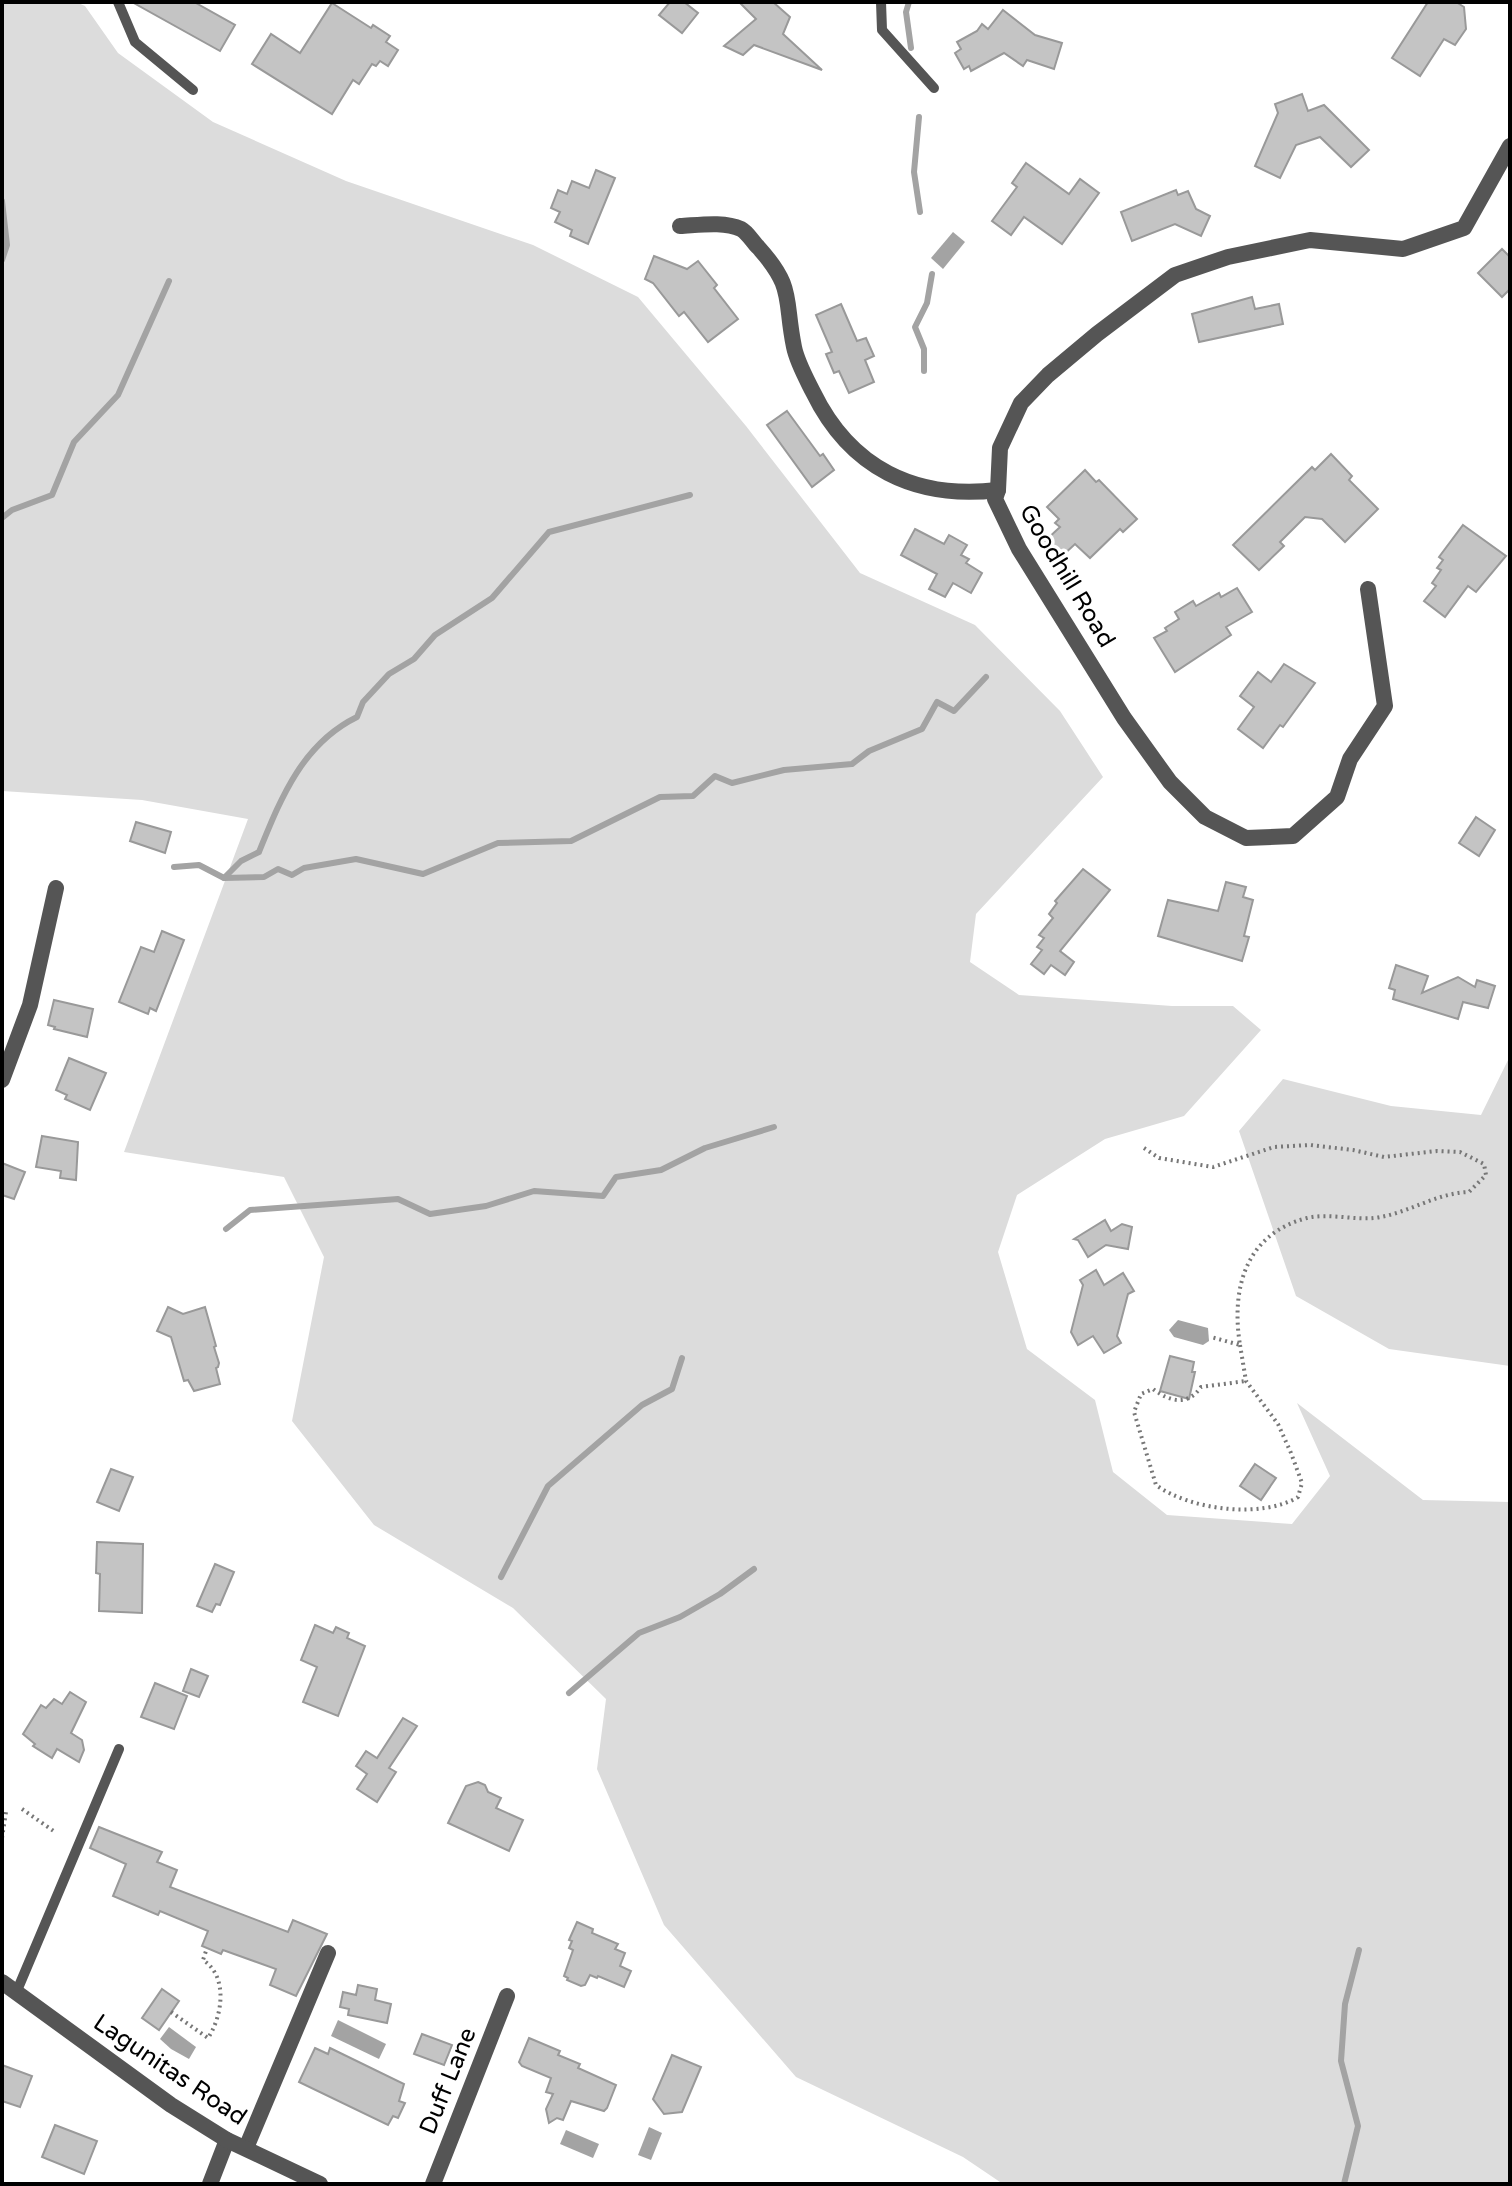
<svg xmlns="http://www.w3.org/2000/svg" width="1512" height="2186" font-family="'Varela Round',sans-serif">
  <rect width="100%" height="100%" fill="#fff"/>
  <!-- green -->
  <g fill="#dcdcdc">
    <polygon points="2,2 76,2 85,6 118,53 213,122 346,181 533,245 638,297 746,426 860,573 975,625 1060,711 1103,777 976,914 970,962 1019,995 1172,1006 1233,1006 1261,1030 1184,1116 1105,1139 1017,1195 998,1252 1027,1349 1095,1400 1113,1472 1167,1515 1292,1524 1330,1476 1297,1403 1423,1500 1510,1502 1510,2184 1003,2184 963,2157 796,2077 664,1925 597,1769 606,1699 513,1608 374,1525 292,1421 324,1257 284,1177 124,1152 248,819 142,800 2,791"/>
    <polygon points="1510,1056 1510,1366 1389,1349 1296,1296 1239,1131 1283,1079 1391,1106 1481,1115"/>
  </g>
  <!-- water -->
  <g fill="#a3a3a3">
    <polygon points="953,232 965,242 943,269 931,258"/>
    <polygon points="1178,1320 1208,1328 1209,1341 1203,1345 1174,1337 1169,1330"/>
    <polygon points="338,2020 386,2044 379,2059 331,2036"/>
    <polygon points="169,2027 196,2047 189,2059 171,2049 160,2039"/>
    <polygon points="649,2127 662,2133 651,2160 638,2155"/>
    <polygon points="566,2130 599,2144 593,2158 560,2144"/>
  </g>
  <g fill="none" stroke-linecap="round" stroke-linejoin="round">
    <!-- stream -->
    <g stroke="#a3a3a3" stroke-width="6">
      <polyline points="909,2 906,12 911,48"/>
      <polyline points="919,117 914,172 920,212"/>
      <polyline points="2,201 7,245 2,260"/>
      <polyline points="924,371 924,349 915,327 927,303 932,274"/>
      <polyline points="2,518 12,510 52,495 74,442 118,395 169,281"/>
      <polyline points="174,867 199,865 224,878 264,877 278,869 292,875 304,868 356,859 423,874 498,843 571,841 660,797 693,796 715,776 732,783 784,770 852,764 869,751 922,729 937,702 954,711 986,677"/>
      <path d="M224,878L241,861L259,852C281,798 302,744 357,717L363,702L389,674L414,659L435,635L492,598L549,532L690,495"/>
      <polyline points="226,1229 250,1210 398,1199 430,1214 486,1206 534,1191 603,1196 616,1177 661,1170 705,1148 774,1127"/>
      <polyline points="501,1577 548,1486 642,1405 672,1389 682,1358"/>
      <polyline points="569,1693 639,1633 680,1617 720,1594 754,1569"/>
      <polyline points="1344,2184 1358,2126 1341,2061 1345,2004 1359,1950"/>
    </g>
  </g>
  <!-- building -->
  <g fill="#c4c4c4" stroke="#999" stroke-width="2">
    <polygon points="132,2 194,2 235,25 220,51"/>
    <polygon points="670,2 684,2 698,13 682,33 659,15"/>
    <polygon points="739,2 773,2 790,17 783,34 822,70 754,45 743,55 724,46 756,19"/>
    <polygon points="1428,2 1456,2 1464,7 1466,29 1455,45 1444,39 1420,76 1392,58"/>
    <polygon points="332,3 371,28 373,25 390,36 386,42 398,50 388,66 380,61 376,66 372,64 359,84 353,80 332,114 252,64 271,34 300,53"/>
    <polygon points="1003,10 1035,35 1062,43 1054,69 1027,60 1023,66 1004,53 971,71 969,66 964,69 955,53 961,49 957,42 977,31 982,24 988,29"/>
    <polygon points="1302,94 1308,111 1324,105 1369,150 1351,167 1320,137 1296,145 1280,178 1255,166 1278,113 1275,104"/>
    <polygon points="1026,163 1069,194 1080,179 1099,193 1062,244 1024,217 1011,235 992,221 1017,187 1012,183"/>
    <polygon points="596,170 615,178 588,244 570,236 572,230 555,222 560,212 551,208 558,190 567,194 572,181 589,188"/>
    <polygon points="1176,190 1178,195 1188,191 1196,209 1210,216 1201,236 1175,224 1132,241 1121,212"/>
    <polygon points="1502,249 1510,257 1510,289 1502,297 1478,273"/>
    <polygon points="654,256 687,269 698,261 717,285 714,288 738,319 708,342 684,312 679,316 653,283 645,279"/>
    <polygon points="1252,297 1255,309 1279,304 1283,324 1199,342 1192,314"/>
    <polygon points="841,304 857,341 866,338 874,356 865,360 874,382 849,393 839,371 834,373 826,354 832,352 816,315"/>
    <polygon points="787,411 820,456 823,454 834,470 812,487 767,425"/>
    <polygon points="1331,454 1352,476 1349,480 1378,509 1345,542 1322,519 1305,517 1280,542 1284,546 1259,570 1233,545 1312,467 1315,470"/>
    <polygon points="1085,470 1096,482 1099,480 1137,519 1123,532 1120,529 1090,558 1075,544 1061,557 1045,541 1060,527 1055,523 1059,519 1047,507"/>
    <polygon points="1463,525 1506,556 1476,592 1468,586 1445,617 1424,601 1436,586 1432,583 1441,570 1437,568 1443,560 1439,557"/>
    <polygon points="915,529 944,544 949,535 967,545 961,555 969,559 966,563 982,573 971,593 953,583 945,597 929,589 937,574 901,555"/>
    <polygon points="1237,588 1252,612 1226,627 1231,635 1175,672 1154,638 1167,631 1165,628 1179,619 1175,612 1193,601 1196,606 1219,593 1221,597"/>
    <polygon points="1284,664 1315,683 1283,727 1280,725 1263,748 1238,729 1254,707 1240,696 1258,672 1271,682"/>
    <polygon points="1476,817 1495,830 1479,856 1459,843"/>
    <polygon points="136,822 171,832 165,853 130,841"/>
    <polygon points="1083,869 1110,890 1060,951 1074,962 1065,975 1051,965 1044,974 1031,964 1042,950 1037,947 1044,938 1039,935 1053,918 1049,914 1057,903 1055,901"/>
    <polygon points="1226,882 1246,887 1243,897 1253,900 1244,936 1249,937 1242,961 1158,936 1168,900 1218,911"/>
    <polygon points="162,931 184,940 156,1011 150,1008 148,1014 119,1002 141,947 154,952"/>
    <polygon points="1396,965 1428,976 1422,993 1458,977 1475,987 1477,980 1495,986 1488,1008 1463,1002 1458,1019 1393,999 1395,990 1389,988"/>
    <polygon points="54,1000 93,1009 87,1037 54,1029 55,1027 48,1025"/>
    <polygon points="69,1058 106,1073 90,1110 65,1099 67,1095 56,1090"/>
    <polygon points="42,1136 78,1142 76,1180 60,1178 61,1171 36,1167"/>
    <polygon points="2,1163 25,1172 14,1199 2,1195"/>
    <polygon points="1105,1220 1111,1231 1122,1224 1132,1227 1128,1249 1106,1245 1088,1257 1078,1240 1074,1239"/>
    <polygon points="1096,1270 1104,1285 1123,1273 1134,1291 1128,1294 1117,1336 1121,1343 1104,1353 1093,1336 1078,1345 1071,1332 1083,1285 1080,1280"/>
    <polygon points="168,1307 183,1314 205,1307 216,1346 214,1347 219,1363 218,1367 216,1368 220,1384 194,1391 188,1380 184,1381 171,1337 157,1331"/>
    <polygon points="1170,1356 1194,1362 1192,1372 1195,1372 1189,1399 1160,1391"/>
    <polygon points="1255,1464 1276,1478 1261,1500 1240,1486"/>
    <polygon points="111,1469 133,1477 119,1511 97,1502"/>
    <polygon points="97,1542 143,1544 142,1613 99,1611 100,1574 96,1573"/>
    <polygon points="215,1564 234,1572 220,1605 216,1604 212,1612 197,1606"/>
    <polygon points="315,1625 333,1633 336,1627 349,1633 347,1638 365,1646 338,1716 303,1702 317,1667 301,1660"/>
    <polygon points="191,1669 208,1676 199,1697 183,1691"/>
    <polygon points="155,1683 187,1696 174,1729 141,1717"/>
    <polygon points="70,1692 86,1702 71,1733 82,1740 84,1750 79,1762 57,1749 52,1758 33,1746 35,1744 23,1734 41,1705 46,1708 54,1699 62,1704"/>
    <polygon points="403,1718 417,1726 389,1768 396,1772 377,1802 357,1789 367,1774 356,1766 366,1751 377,1758"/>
    <polygon points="478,1782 485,1785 488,1792 501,1798 496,1808 523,1820 509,1851 448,1823 466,1786"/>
    <polygon points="99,1827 162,1852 157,1862 177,1870 170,1887 288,1932 293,1920 327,1934 296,1996 270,1985 276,1969 223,1950 221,1954 202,1946 208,1931 160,1911 158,1915 113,1896 126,1864 90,1848"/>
    <polygon points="577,1922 593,1929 592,1933 618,1944 615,1949 625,1953 620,1966 631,1971 624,1987 598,1976 597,1978 590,1975 585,1985 581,1986 567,1980 568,1978 564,1976 573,1950 569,1948 572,1941 569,1940"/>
    <polygon points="358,1985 377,1989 375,2000 391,2004 387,2023 348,2015 349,2009 340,2007 343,1992 356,1995"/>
    <polygon points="162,1989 179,2001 159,2030 142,2018"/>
    <polygon points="422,2034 452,2045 444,2065 414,2054"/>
    <polygon points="529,2038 560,2051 558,2055 580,2064 578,2068 616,2085 607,2108 604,2111 571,2101 563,2120 557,2118 549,2123 546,2109 553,2094 546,2092 551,2078 522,2066 519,2062"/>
    <polygon points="315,2048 328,2054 330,2048 404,2084 399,2101 405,2103 398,2118 393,2116 388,2125 299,2082"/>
    <polygon points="672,2055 701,2067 682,2112 664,2114 653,2099"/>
    <polygon points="2,2065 32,2076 20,2107 2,2101"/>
    <polygon points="55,2125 97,2141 84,2174 42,2157"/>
  </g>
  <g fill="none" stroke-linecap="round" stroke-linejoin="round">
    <!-- path -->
    <g stroke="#777" stroke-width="4" stroke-dasharray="2 4" stroke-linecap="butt">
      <path d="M1144,1148L1159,1158L1213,1167L1274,1147L1310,1145L1353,1150L1384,1157L1437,1151L1460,1152L1484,1164L1486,1175L1469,1192C1435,1193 1408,1214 1374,1218C1353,1220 1328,1213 1307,1218C1245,1234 1231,1289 1240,1345L1211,1337"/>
      <path d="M1240,1345L1246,1381L1278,1424L1291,1453L1302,1483L1298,1497C1262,1519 1190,1510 1156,1485L1134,1412L1141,1394L1153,1389C1170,1402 1188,1406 1201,1387L1246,1381"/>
      <polyline points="22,1809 55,1832"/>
      <polyline points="2,1838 6,1812"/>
      <path d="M171,2012L208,2038C223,2015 228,1976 203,1960L207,1948"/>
    </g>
    <!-- service -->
    <g stroke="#555" stroke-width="10">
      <polyline points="118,2 135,42 193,90"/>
      <polyline points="881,2 882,30 934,88"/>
      <polyline points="16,1993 119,1749"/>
    </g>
    <!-- minor -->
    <g stroke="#555" stroke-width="16">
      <path d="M680,226C699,225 724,221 741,229C747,232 753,242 758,247C795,288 784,298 794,347C797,362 806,378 813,392C850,468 915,500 998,490"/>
      <polyline points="1368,589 1385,706 1350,759 1337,797 1293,836 1246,838 1205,817 1170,782 1124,718 1019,549 995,499 998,490 1000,448 1021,403 1048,375 1097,334 1175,275 1228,257 1310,240 1403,249 1464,228 1510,146"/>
      <polyline points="2,1080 30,1005 56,888"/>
      <polyline points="246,2148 328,1953"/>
      <polyline points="210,2184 227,2140"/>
      <polyline points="433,2184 507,1996"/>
    </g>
    <!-- tertiary -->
    <polyline stroke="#555" stroke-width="16" points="2,1982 171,2105 227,2140 320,2184"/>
  </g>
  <g text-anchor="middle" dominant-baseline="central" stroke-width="7" stroke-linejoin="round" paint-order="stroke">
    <!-- street labels -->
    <g font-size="24" fill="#000" stroke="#fff">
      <text transform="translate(1067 576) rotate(59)">Goodhill Road</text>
      <text transform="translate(170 2070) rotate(34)">Lagunitas Road</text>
      <text transform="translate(448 2081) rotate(-68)">Duff Lane</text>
    </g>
  </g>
  <!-- border -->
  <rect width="1512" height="2186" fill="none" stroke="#000000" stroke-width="8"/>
</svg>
